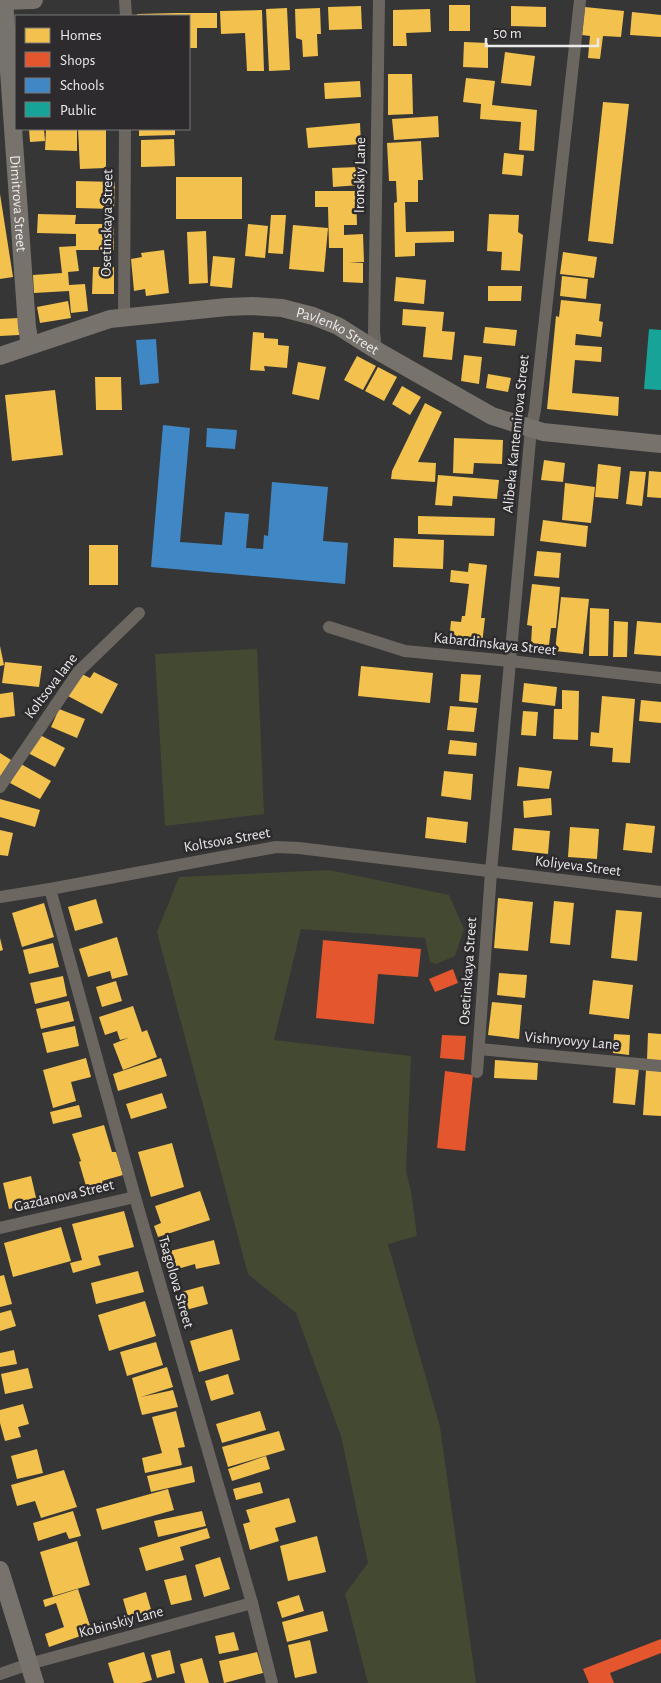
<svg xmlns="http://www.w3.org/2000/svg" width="661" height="1683" font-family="'Alegreya Sans',sans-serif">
  <rect width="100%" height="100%" fill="#363636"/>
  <!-- green -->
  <g fill="#444931">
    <polygon points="257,649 264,814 165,826 155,654"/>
    <polygon points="329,870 449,895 464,929 455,956 436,964 430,962 425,938 301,929 274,1040 411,1056 406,1171 411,1191 417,1236 388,1244 440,1427 476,1683 368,1683 345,1594 368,1563 341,1436 296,1313 248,1274 157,932 179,877"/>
  </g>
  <!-- homes -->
  <g fill="#f2c14e">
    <rect x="449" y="5" width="21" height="26"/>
    <polygon points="361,6 362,29 329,30 328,7"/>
    <polygon points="511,6 546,7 546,27 511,26"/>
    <polygon points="585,7 624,11 621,37 603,36 600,59 588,58 590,36 582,35"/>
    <polygon points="287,8 290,70 269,71 266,9"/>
    <polygon points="320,8 321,34 317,34 318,56 303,57 302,40 296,38 295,9"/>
    <polygon points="430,9 431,32 406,33 407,46 393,46 393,10"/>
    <polygon points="262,10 264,71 247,71 245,33 221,34 220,11"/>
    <polygon points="632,12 661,15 661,37 630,35"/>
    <polygon points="177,13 217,13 217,28 197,28 197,48 189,48 189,16 137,16 137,14"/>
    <polygon points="464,42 488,43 488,68 463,67"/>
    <polygon points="505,52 535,56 531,86 501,83"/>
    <polygon points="388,74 412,74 413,114 388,115"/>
    <polygon points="466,78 495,81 492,105 537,110 534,151 519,150 521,122 480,119 481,104 463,102"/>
    <polygon points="360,81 361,97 325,99 324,83"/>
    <polygon points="603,102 629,104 613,244 588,241"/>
    <polygon points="438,116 439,137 394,140 392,119"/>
    <polygon points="360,123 361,144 308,148 306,128"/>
    <polygon points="29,129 44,129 45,141 30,142"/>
    <polygon points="46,129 77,129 77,151 45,150"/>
    <polygon points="78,129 106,129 106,168 80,169"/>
    <polygon points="139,129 175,129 175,135 139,136"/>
    <polygon points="174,139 175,166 141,167 141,140"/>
    <polygon points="421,141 423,180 418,180 418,202 405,202 406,232 454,231 454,242 415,243 415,256 395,257 394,203 397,202 396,181 389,181 387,143"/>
    <polygon points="504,153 524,155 522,176 502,174"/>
    <polygon points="359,167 360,185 333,187 332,168"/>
    <rect x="176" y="177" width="66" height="42"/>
    <polygon points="76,181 115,182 114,209 76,208"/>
    <polygon points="315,191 356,191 357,225 344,225 344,235 363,234 364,262 349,262 363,263 363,283 343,282 343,248 329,248 328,207 315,207"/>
    <polygon points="0,194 13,277 0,279"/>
    <polygon points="38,214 76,215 75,224 114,224 114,250 76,250 79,271 68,272 69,285 85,284 88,311 71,313 69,291 34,293 33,275 62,273 59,247 76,246 76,234 37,233"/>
    <polygon points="489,214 519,215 518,232 523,235 520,271 501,270 502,252 487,251"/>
    <polygon points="271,215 286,215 283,254 268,253"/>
    <polygon points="248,224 268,226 265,258 245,256"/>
    <polygon points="293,225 328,228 324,272 289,269"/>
    <polygon points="206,231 208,283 189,284 187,232"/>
    <polygon points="164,250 169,293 146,296 145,289 134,291 131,259 142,257 141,253"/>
    <polygon points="563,252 597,257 594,278 560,274"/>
    <polygon points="213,256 235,258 232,288 210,286"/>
    <polygon points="93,267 114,267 114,294 92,294"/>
    <polygon points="562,276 588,279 586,299 560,296"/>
    <polygon points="396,277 426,280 424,304 394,301"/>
    <polygon points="488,286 522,286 521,301 488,301"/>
    <polygon points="561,300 601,304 599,321 603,322 601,337 576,334 575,345 602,347 601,362 575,360 572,393 619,397 618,416 547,409 556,316 559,317"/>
    <polygon points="68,301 71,318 40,323 37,307"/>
    <polygon points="403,309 444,312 442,331 455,332 452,360 423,357 426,327 402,325"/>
    <polygon points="19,318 19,335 0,336 0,319"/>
    <polygon points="485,327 517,330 515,346 483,343"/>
    <polygon points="253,332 264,333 264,338 278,339 278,345 289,346 287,368 264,366 265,371 250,370"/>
    <polygon points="464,355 482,357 479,384 461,381"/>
    <polygon points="357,356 376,366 363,390 344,380"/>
    <polygon points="298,362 326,367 319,400 292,394"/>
    <polygon points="378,367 397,377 384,401 365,391"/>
    <polygon points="488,374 511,378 508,392 486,388"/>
    <polygon points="95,377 121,377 122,410 96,410"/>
    <polygon points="402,386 421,397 410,415 392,404"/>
    <polygon points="55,390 63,455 12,461 5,395"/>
    <polygon points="425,403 442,412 418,462 436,463 435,482 391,479 392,471"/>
    <polygon points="454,438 503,440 502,464 474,463 473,474 453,473"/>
    <polygon points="544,460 565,463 563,482 541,480"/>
    <polygon points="598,464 621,467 618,499 595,497"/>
    <polygon points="630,471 646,472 642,506 626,504"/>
    <polygon points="649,471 661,472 661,498 647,497"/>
    <polygon points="438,475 499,480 497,499 453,496 452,506 435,505"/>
    <polygon points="565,483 595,487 591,523 562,520"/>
    <polygon points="418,516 495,518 494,536 418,534"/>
    <polygon points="543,520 588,526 586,547 540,541"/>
    <polygon points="394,538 444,540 443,569 393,567"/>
    <rect x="89" y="545" width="29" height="40"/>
    <polygon points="537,551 561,553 559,578 534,576"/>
    <polygon points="469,563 487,565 481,618 485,618 482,644 449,641 451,621 461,622 462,616 465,616 469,584 450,582 451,570 468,572"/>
    <polygon points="532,584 560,587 556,628 551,628 549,645 531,644 532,626 527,625"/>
    <polygon points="561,597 589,599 583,654 555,651"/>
    <polygon points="590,608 609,609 608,656 589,656"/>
    <polygon points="614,621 628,622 627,657 613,657"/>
    <polygon points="637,621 661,623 661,656 634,654"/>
    <polygon points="0,646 4,665 0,666"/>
    <polygon points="5,662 42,666 39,687 2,683"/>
    <polygon points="361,666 433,673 430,703 358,696"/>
    <polygon points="78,672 90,678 94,672 118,684 102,714 66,695"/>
    <polygon points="461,674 481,675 478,703 459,701"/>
    <polygon points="524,683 557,687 555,706 522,702"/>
    <polygon points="562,690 579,691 578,740 553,739 554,709 562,709"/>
    <polygon points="13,692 15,716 0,718 0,694"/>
    <polygon points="602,696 635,699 630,763 612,762 613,748 590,746 591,732 599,733"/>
    <polygon points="641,700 661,702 661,723 639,721"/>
    <polygon points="450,706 477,708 474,732 447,730"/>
    <polygon points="59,709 85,719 77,738 51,727"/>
    <polygon points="523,711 538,712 536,736 521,735"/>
    <polygon points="38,734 65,748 55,767 28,753"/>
    <polygon points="450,740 477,743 476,756 448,754"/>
    <polygon points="0,753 11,760 0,777"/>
    <polygon points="21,764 51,781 40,799 10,783"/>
    <polygon points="519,767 552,771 549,789 517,786"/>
    <polygon points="444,771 473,774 471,800 441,796"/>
    <polygon points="551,798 552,815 524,818 523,801"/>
    <polygon points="0,799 40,810 35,827 0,817"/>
    <polygon points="427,817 468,822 466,843 425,838"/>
    <polygon points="626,823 655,826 652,853 623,850"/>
    <polygon points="570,827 599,829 597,859 568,857"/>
    <polygon points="514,828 550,831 548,854 512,850"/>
    <polygon points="0,830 13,833 8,856 0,855"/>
    <polygon points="498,898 533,902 528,951 494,948"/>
    <polygon points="96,899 103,923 75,931 68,907"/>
    <polygon points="554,901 574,903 570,945 550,943"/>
    <polygon points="44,903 54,937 22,947 12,913"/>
    <polygon points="616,910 642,912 637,961 611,958"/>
    <polygon points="117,937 128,975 112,979 110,971 88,977 79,949"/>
    <polygon points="0,938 3,950 0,951"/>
    <polygon points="53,943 59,967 29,974 23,950"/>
    <polygon points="499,973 527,975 525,998 497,995"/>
    <polygon points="63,976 67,996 35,1004 30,983"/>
    <polygon points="593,980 633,985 629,1019 589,1014"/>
    <polygon points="116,981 122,1001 102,1007 96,987"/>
    <polygon points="69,1001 74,1021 41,1029 36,1009"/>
    <polygon points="492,1002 522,1005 519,1039 488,1035"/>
    <polygon points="133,1006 142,1032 147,1030 157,1057 123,1070 113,1044 128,1038 120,1040 117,1031 105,1035 99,1017"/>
    <polygon points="75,1026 79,1046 47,1053 42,1033"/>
    <polygon points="648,1033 661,1034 661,1061 647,1060"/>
    <polygon points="614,1034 630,1035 629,1055 613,1053"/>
    <polygon points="86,1058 91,1077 71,1082 76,1101 53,1108 43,1070"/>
    <polygon points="161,1058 167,1076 118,1091 113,1074"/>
    <polygon points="495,1060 538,1063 537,1080 494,1078"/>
    <polygon points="616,1066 639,1068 635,1105 613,1103"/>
    <polygon points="646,1070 661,1071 661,1116 643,1115"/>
    <polygon points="162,1093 167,1108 131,1119 126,1104"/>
    <polygon points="79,1105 82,1117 53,1124 50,1112"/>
    <polygon points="104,1125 112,1152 116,1152 123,1175 102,1181 105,1191 89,1196 79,1162 81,1161 72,1134"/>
    <polygon points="172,1143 184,1187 151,1197 138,1152"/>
    <polygon points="31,1176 37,1202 9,1209 3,1183"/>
    <polygon points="200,1191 210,1220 158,1237 154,1226 161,1223 155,1206"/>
    <polygon points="124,1211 134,1247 98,1256 101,1265 73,1273 70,1263 82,1260 72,1224"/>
    <polygon points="61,1227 71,1261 13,1277 4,1243"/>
    <polygon points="214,1240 220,1264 196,1269 195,1264 174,1270 170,1251"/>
    <polygon points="138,1271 144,1292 96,1304 91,1283"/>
    <polygon points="4,1275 12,1304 0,1307 0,1276"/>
    <polygon points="203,1286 208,1304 186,1310 181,1292"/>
    <polygon points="145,1301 156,1336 109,1351 98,1315"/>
    <polygon points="11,1310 16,1326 0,1331 0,1313"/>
    <polygon points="232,1329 240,1360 199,1372 190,1341"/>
    <polygon points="156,1342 163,1365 127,1376 120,1352"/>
    <polygon points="14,1350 17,1364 0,1367 0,1353"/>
    <polygon points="167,1367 173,1387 141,1397 173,1390 178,1407 142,1415 132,1378"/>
    <polygon points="28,1368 33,1388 5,1394 1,1374"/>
    <polygon points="228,1374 234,1394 211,1401 205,1381"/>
    <polygon points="23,1404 29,1424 18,1427 21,1437 5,1441 0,1423 0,1410"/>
    <polygon points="176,1411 185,1447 178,1448 182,1465 145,1473 142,1458 162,1453 152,1417"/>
    <polygon points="260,1411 266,1430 222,1443 216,1424"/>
    <polygon points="279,1431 285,1450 228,1467 222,1447"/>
    <polygon points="37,1449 43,1473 17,1479 11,1456"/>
    <polygon points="266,1456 270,1469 232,1481 228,1469"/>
    <polygon points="192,1466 195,1482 151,1492 147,1476"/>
    <polygon points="64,1470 77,1507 41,1518 35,1501 17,1506 11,1485"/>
    <polygon points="260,1482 263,1493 236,1500 233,1489"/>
    <polygon points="168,1489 174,1510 102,1530 96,1509"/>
    <polygon points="289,1498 296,1522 275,1528 279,1541 250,1550 243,1524 250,1522 246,1510"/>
    <polygon points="73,1511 81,1536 69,1539 66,1532 38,1541 33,1523"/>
    <polygon points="202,1511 206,1526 158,1537 154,1521"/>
    <polygon points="207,1528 210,1538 180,1547 184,1560 146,1571 139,1548"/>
    <polygon points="317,1536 326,1572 288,1581 280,1546"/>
    <polygon points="77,1541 90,1585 53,1596 40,1552"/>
    <polygon points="220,1557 230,1589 204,1597 195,1565"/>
    <polygon points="186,1575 192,1600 171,1605 164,1580"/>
    <polygon points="78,1589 92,1632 49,1647 45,1634 64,1627 56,1603 45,1607 43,1600"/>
    <polygon points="146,1592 152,1613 129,1620 123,1599"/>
    <polygon points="299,1595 304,1611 282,1618 277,1602"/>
    <polygon points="323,1611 328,1631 287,1642 282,1622"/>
    <polygon points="234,1632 239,1650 219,1654 215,1636"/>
    <polygon points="310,1640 317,1673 295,1678 288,1645"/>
    <polygon points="170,1650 175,1673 157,1678 151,1655"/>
    <polygon points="144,1652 152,1680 141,1683 114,1683 108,1663"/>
    <polygon points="257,1652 263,1673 224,1683 219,1661"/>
    <polygon points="202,1658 209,1683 185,1683 180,1664"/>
  </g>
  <!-- shops -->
  <g fill="#e4572e">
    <polygon points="323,940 421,949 418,977 378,974 374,1024 316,1018"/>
    <polygon points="453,969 458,983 435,992 429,979"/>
    <polygon points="442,1035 466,1036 464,1060 440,1058"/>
    <polygon points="445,1071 473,1075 465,1151 437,1148"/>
    <polygon points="661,1639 661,1653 610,1673 614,1683 589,1683 583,1669"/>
  </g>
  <!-- schools -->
  <g fill="#3f88c5">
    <polygon points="156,339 159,383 140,385 136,340"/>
    <polygon points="163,425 190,428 180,542 222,545 225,512 249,514 246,548 263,549 264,535 268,536 272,482 328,487 323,541 348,543 345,584 151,567"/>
    <polygon points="207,428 237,430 235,449 206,447"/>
  </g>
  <!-- public -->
  <polygon fill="#17a398" points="649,329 661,330 661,390 644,389"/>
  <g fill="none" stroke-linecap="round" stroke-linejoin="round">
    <!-- minor -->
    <g stroke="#6c6661" stroke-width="12">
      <polyline points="125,0 126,16"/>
      <polyline points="124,317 125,129"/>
      <polyline points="376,350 374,332 379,0"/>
      <polyline points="329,627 405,651 510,661 661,678"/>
      <polyline points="0,787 78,672 139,613"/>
      <polyline points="50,889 135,1197 252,1603 272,1683"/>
      <polyline points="0,897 50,889 276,847 299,848 661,892"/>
      <polyline points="479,1049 661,1066"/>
      <polyline points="477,1072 491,872 531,429 535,410 580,0"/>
      <polyline points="0,1228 135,1197"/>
      <polyline points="0,1674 29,1664 252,1603"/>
    </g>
    <!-- secondary -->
    <g stroke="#77726b" stroke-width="18">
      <path id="s1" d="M4,0L27,327L30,345"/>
      <polyline points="0,1 34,0"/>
      <path id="s2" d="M0,356L110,319L227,307L252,306L282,308L313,316L338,326L376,350L492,416L543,432L661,444"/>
      <polyline points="0,1570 35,1683"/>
    </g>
  </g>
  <g text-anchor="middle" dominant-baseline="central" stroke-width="5" stroke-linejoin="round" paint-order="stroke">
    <!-- street labels -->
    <g font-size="15" fill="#ecebec" stroke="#2d2b2d">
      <text transform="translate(360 175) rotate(-89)">Ironskiy Lane</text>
      <text stroke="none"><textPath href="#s1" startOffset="204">Dimitrova Street</textPath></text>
      <text transform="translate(107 223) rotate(-89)">Osetinskaya Street</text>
      <text stroke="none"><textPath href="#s2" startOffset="349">Pavlenko Street</textPath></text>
      <text transform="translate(516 434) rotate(-84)">Alibeka Kantemirova Street</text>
      <text transform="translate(495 644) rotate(6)">Kabardinskaya Street</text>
      <text transform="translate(51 686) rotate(-53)">Koltsova lane</text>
      <text transform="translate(227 840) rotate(-10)">Koltsova Street</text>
      <text transform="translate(578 866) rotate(7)">Koliyeva Street</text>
      <text transform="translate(468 971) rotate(-86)">Osetinskaya Street</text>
      <text transform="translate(572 1041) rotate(5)">Vishnyovyy Lane</text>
      <text transform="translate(64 1196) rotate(-13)">Gazdanova Street</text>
      <text transform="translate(176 1282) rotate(74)">Tsagolova Street</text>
      <text transform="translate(121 1622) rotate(-15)">Kobinskiy Lane</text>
    </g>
  </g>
  <!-- legend -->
  <rect x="15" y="15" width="175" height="115" fill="#2d2b2d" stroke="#797879"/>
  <rect x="25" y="28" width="25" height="15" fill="#f2c14e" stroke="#797879"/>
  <text x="60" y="40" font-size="15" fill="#ecebec">Homes</text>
  <rect x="25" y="52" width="25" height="15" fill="#e4572e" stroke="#797879"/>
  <text x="60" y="65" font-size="15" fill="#ecebec">Shops</text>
  <rect x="25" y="78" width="25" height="15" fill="#3f88c5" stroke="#797879"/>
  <text x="60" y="90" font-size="15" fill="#ecebec">Schools</text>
  <rect x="25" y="102" width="25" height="15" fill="#17a398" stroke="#797879"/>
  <text x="60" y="115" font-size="15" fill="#ecebec">Public</text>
  <!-- scale -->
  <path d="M486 38v8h112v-8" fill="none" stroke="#ecebec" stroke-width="2.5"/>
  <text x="493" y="38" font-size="15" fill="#ecebec" stroke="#2d2b2d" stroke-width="4" paint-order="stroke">50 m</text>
</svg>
